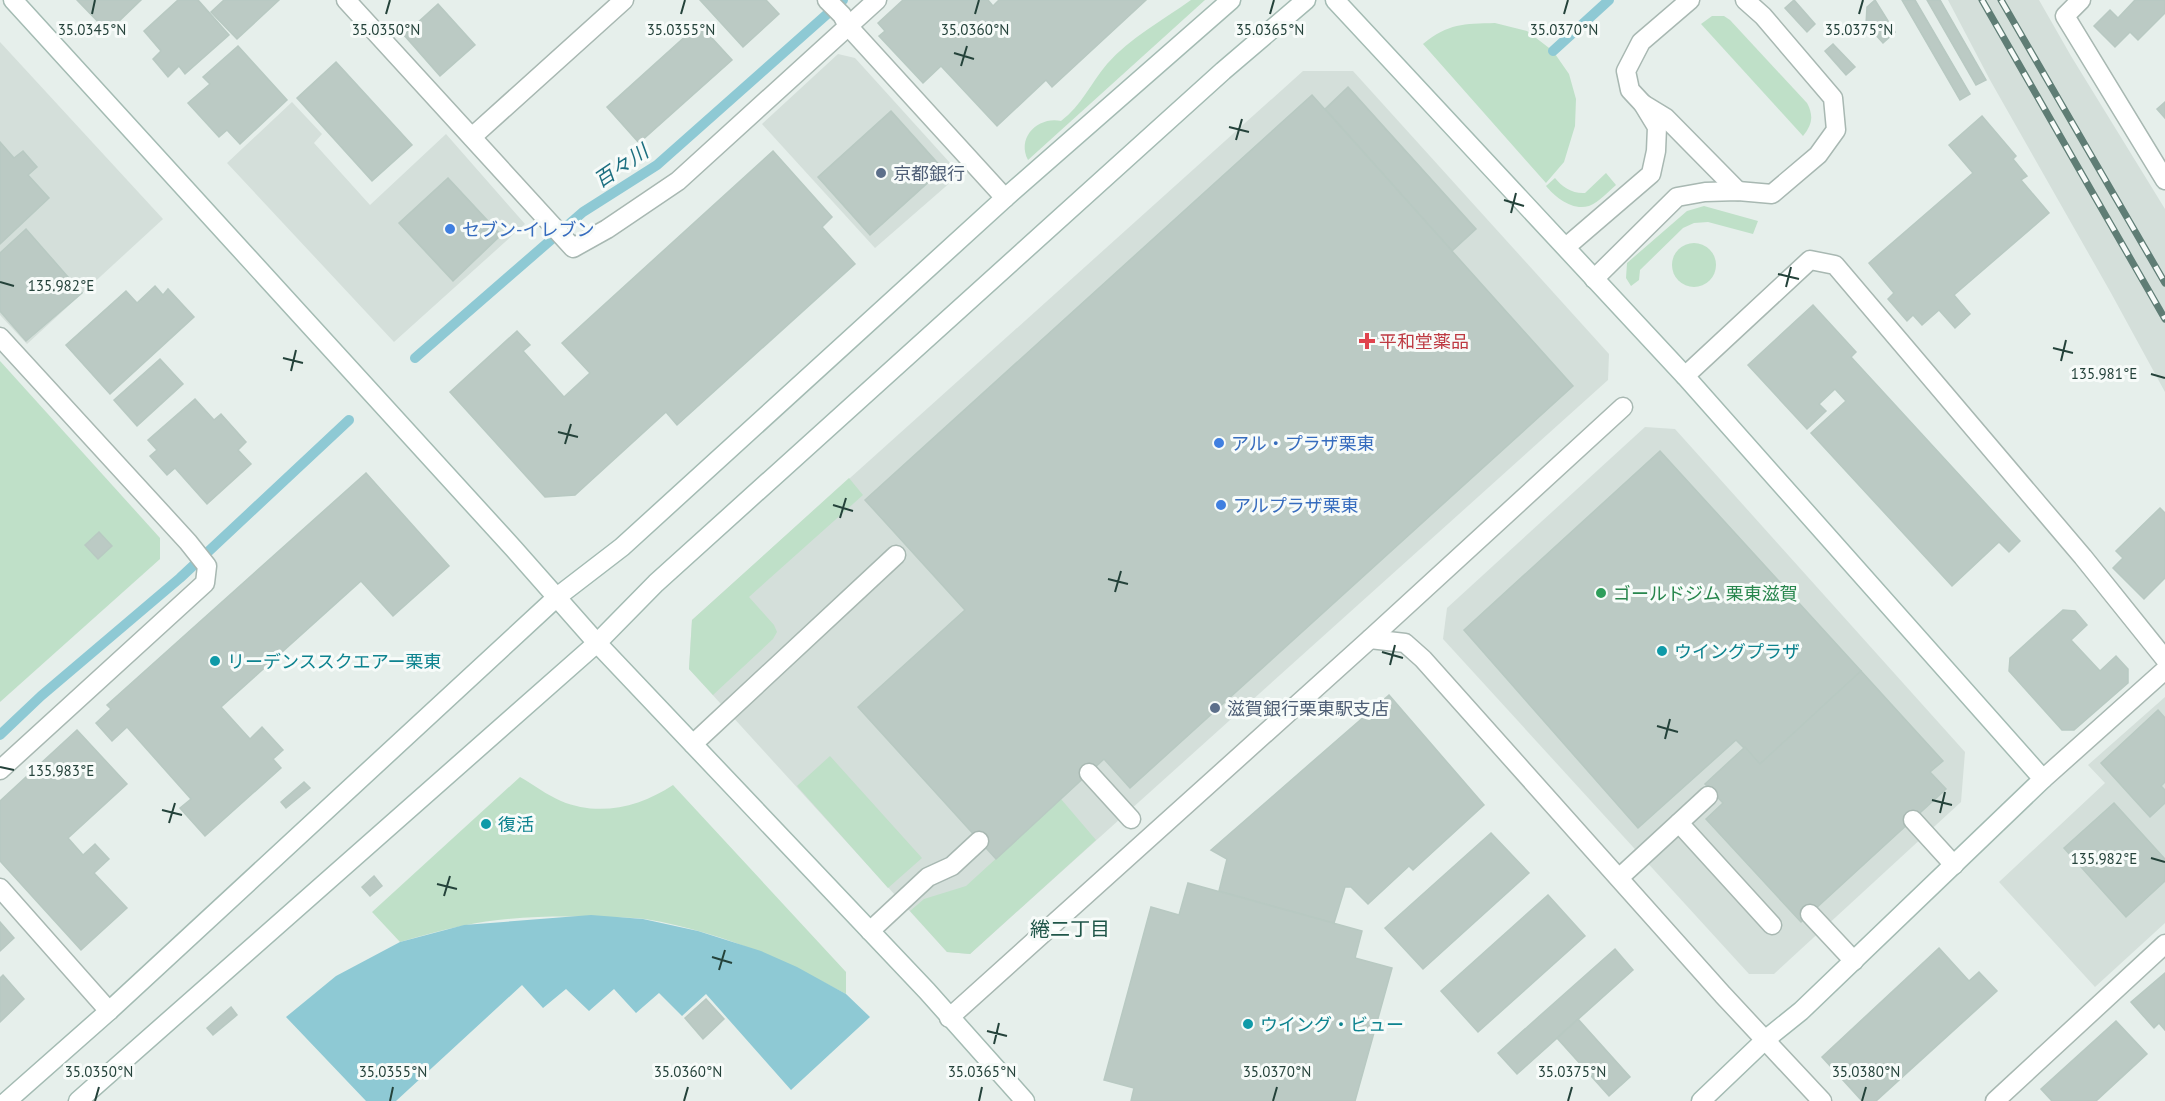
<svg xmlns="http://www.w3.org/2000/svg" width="2165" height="1101" font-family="'PT Sans','Noto Sans JP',sans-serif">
  <rect width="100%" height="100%" fill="#e6efeb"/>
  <!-- built -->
  <g fill="#d4dfda">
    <polygon points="1948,0 2039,0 2071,56 2165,209 2165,392 2111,293 1990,80"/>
    <polygon points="0,42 163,219 27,344 0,315"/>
    <polygon points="838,54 855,58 960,174 875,248 762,124"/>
    <polygon points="1303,71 1353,71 1609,354 1608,380 970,954 947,952 689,669 692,620"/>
    <polygon points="292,102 322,134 314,143 370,205 446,134 525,224 394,342 227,163"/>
    <polygon points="1645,427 1675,429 1965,752 1961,802 1774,974 1749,974 1443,639 1447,608"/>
    <polygon points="2165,697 2165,923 2095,987 1999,882 2105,783 2088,765"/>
  </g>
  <!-- green -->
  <g fill="#bfe0c8">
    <path d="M1191,0H1205L1028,160C1016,137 1039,116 1061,121C1081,106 1091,83 1107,64C1130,38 1163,20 1191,0Z"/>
    <path d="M1712,16H1724L1730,20L1807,103C1814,116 1812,125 1803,136L1701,24Z"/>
    <path d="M1495,23L1527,31L1553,51L1569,74L1576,99L1575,126L1564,162L1546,183L1423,44C1449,23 1463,24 1495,23Z"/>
    <path d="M1606,173L1616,185C1609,191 1599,202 1589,206C1572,211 1555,197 1546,186L1555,178C1562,187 1573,194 1585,193Z"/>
    <polygon points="1704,206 1758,221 1753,234 1708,222 1694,223 1683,228 1640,270 1639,280 1631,286 1626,278 1627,263 1687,211"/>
    <circle cx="1694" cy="265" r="22"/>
    <polygon points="0,361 160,538 160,559 0,702"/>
    <polygon points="849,478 863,495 749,597 774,625 777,632 773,639 713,695 689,669 692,620"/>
    <polygon points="830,756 922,858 888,888 797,786"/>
    <path d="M520,777C534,785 547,795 561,801C599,817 640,807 673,785L846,972V994C782,959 718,931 645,919C631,917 614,918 600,917C555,916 507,916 462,926C442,930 421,936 400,942L372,912Z"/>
    <polygon points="1061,799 1096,840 970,954 947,952 910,911 924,899 966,886"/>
  </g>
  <!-- water -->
  <polygon fill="#8ec9d4" points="591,915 643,919 698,931 761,951 797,967 846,994 870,1017 791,1090 706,994 682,1016 659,993 636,1013 614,989 589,1011 566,989 543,1008 522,985 396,1101 366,1101 286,1017 336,976 400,942 464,925"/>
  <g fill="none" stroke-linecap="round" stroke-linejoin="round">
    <!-- stream -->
    <g stroke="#8ec9d4" stroke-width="10">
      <polyline points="1553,51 1609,0"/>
      <polyline points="415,358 583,212 657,165 843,0"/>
      <polyline points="0,735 41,696 180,578 349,420"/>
    </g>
  </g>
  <!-- building -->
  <g fill="#bbcac4" stroke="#b8c9c2" stroke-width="1.5">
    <polygon points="77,0 141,0 114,26 109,21 103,27"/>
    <polygon points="178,0 198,0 229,35 185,74 179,66 168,77 153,59 161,51 144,31"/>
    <polygon points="224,0 279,0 237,39 211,12"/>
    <polygon points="700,0 766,0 779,14 743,47"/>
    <polygon points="903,0 988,0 993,6 999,0 1146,0 1052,87 1046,80 997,126 941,66 923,83 879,36 885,31 878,23"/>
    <polygon points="1794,0 1815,24 1807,32 1785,8"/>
    <polygon points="1875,0 1895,32 1883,43 1866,24 1867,7"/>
    <polygon points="1902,0 1915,0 1970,94 1960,100"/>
    <polygon points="1927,0 1940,0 1986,80 1976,85"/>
    <polygon points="2135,0 2165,0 2165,13 2138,40 2130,32 2115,47 2094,26 2110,10 2118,18"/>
    <polygon points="438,4 475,45 440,76 404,35"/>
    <polygon points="699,24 732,60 639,143 607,107"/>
    <polygon points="1833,44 1855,67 1846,75 1825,51"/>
    <polygon points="238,46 287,100 240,144 227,130 219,137 188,103 210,84 203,77"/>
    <polygon points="336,62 412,145 372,181 297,98"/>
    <polygon points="1348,87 1476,229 1452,251 1325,109"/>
    <polygon points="1312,95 1573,386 1130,788 1104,759 996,859 858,707 965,610 865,500"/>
    <polygon points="2165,102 2165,118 2157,109"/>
    <polygon points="891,111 943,169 870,235 818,177"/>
    <polygon points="1982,116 2016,156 2013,159 2027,176 2021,180 2049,213 1954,295 1970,314 1955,328 1939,310 1922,325 1913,315 1907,321 1888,299 1894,293 1869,263 1973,173 1949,145"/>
    <polygon points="0,142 14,158 23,151 37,167 28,175 49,198 0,244"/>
    <polygon points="773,151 832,217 822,227 855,264 677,425 666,412 575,495 545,497 450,392 517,331 530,345 523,351 564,397 590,373 562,343"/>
    <polygon points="448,178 501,235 453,281 399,223"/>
    <polygon points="26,229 82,293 26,341 0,311 0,253"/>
    <polygon points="155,286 163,295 168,289 194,317 110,394 66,345 126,291 137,303"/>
    <polygon points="1813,305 1856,352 1851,357 2020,541 2009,552 1999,542 1952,586 1811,433 1846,401 1835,389 1819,404 1826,411 1807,429 1748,365"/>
    <polygon points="160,359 183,384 137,426 114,400"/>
    <polygon points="195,399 214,420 221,414 246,442 238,450 251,464 207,504 175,468 167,475 150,456 157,450 148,440"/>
    <polygon points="1660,451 1861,671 1760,764 1736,740 1638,828 1464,630"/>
    <polygon points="366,473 449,566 393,616 361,581 221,707 250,739 262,727 283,750 273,759 281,768 205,836 180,808 191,799 127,727 112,741 96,723 111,709 107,705"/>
    <polygon points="2160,508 2165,513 2165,578 2144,599 2113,568 2123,558 2116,551"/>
    <polygon points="99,532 112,546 98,559 85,545"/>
    <polygon points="2063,610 2075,611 2087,625 2071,640 2100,671 2116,656 2128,669 2128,683 2074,730 2062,730 2009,671 2010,658"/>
    <polygon points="1861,671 1943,761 1930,772 1946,789 1801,922 1706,819 1723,803 1705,784 1745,747 1760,764"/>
    <polygon points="1389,695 1484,805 1413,870 1409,866 1368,904 1351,887 1345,887 1334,923 1219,891 1227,859 1211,850"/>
    <polygon points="2158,710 2165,718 2165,782 2161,786 2165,790 2165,803 2150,817 2101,763"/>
    <polygon points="77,730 127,784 68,838 83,855 95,844 109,859 94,873 127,908 81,950 0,861 0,801"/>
    <polygon points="304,782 310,788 286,808 281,802"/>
    <polygon points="2114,803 2165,859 2165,881 2126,917 2064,848"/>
    <polygon points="1491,833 1529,873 1423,969 1385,928"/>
    <polygon points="374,876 382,886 370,896 362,887"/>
    <polygon points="1188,883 1362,931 1355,958 1392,968 1355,1101 1131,1101 1134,1088 1104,1080 1151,907 1179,915"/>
    <polygon points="1548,895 1585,936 1478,1032 1441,991"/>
    <polygon points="0,922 14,938 0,951"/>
    <polygon points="1939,948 1969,981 1979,972 1997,991 1876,1101 1862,1101 1822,1057"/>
    <polygon points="1615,949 1633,970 1517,1074 1498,1053"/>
    <polygon points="2165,973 2165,1030 2159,1023 2154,1028 2131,1002"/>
    <polygon points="3,975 24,999 0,1022 0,978"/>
    <polygon points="706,999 724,1019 703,1039 685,1018"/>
    <polygon points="231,1007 237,1015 213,1035 207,1028"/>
    <polygon points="1578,1019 1630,1077 1609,1096 1557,1038"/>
    <polygon points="2116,1021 2147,1054 2096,1101 2052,1101 2041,1089"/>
  </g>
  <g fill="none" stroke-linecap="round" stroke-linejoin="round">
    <!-- lane casing -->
    <g stroke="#a8b8b2" stroke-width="21">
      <g id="lane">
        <polyline points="1643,104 1666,118 1738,191"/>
        <polyline points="693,744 896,555"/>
        <polyline points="1089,773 1131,819"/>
        <polyline points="1913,820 1954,865"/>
        <polyline points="1679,823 1772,925"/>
        <polyline points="1619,878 1708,796"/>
        <polyline points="1810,914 1854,961"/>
        <polyline points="870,931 928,877 952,866 979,841"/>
      </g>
    </g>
    <!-- street casing -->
    <g stroke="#a8b8b2" stroke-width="21">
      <g id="street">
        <polyline points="346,0 573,248 607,229 678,181 877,0"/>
        <polyline points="827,0 842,15 848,26 1005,198"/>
        <polyline points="2081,0 2065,16 2165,180"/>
        <polyline points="472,137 624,0"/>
        <polyline points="1566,247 1651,174 1656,151 1657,127 1643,104 1630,90 1626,71 1641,42 1690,0"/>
        <polyline points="1594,279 1677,197 1705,192 1738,191 1772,194 1818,155 1836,130 1833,98 1763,16 1745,0"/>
        <polyline points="0,337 188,542 207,566 205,583 0,770"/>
        <polyline points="1685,376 1810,260 1835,265 2083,557 2165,659"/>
        <polyline points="1370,639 1405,643 1423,659 1723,995 1822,1101"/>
        <polyline points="2043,779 2165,670"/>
        <polyline points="0,888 109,1011"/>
        <polyline points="949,1018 1370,639 1623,407"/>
        <polyline points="1995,1101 2165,944"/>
      </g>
    </g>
    <!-- secondary casing -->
    <g stroke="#a4bbb3" stroke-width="21">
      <g id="secondary">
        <polyline points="13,0 514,549 597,643 927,991 1025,1101"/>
        <polyline points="1335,0 1685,376 2043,779 1801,1011 1765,1040 1701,1101"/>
        <polyline points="7,1101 109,1011 557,597 622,547 1005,198 1231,0"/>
        <polyline points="78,1101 597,643 656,583 1223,71 1306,0"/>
      </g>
    </g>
    <!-- lane -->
    <use href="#lane" stroke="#fff" stroke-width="18"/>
    <!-- street -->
    <use href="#street" stroke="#fff" stroke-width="18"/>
    <!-- secondary -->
    <use href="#secondary" stroke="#fff" stroke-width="18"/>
    <!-- rail casing -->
    <g stroke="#5f7d75" stroke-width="7">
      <g id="rail">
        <polyline points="1982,0 2165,319"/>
        <polyline points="2001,0 2165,283"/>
      </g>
    </g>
    <!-- rail -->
    <use href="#rail" stroke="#f7fbf9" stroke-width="4.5" stroke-dasharray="14" stroke-linecap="butt"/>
  </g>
  <!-- ticks -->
  <path fill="none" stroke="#24423a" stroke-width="2" d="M92,14L95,0M386,14L390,0M681,14L685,0M975,14L979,0M1270,14L1274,0M1564,14L1568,0M1859,14L1863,0M954,53L974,59M961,66L967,46M1229,127L1249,132M1236,140L1242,119M1504,200L1524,206M1511,213L1516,193M1778,274L1799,279M0,282L14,286M1786,287L1791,267M2053,348L2073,353M283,358L303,363M2061,361L2066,340M291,371L296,350M2151,374L2165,378M558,432L578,437M565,444L571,424M833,505L853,511M840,518L846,498M1108,579L1128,584M1115,592L1121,571M1382,652L1403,658M1390,665L1395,645M1657,726L1678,732M1665,739L1670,719M0,767L14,770M1932,800L1952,805M162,810L182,815M1940,813L1945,792M169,823L175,803M2151,858L2165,862M437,884L457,889M444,896L450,876M712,957L732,963M719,970L725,950M987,1031L1007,1036M994,1044L999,1023M95,1101L99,1087M390,1101L393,1087M684,1101L688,1087M979,1101L982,1087M1273,1101L1277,1087M1568,1101L1572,1087M1862,1101L1866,1087"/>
  <!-- markers -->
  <g fill="#5c6f8a" stroke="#f7fbf9" stroke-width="2">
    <circle cx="881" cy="173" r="6"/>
    <circle cx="1215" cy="708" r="6"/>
  </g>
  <g fill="#3f7fe0" stroke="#f7fbf9" stroke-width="2">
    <circle cx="450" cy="229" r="6"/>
    <circle cx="1219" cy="443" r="6"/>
    <circle cx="1221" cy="505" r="6"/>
  </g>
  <path fill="#e0444e" stroke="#f7fbf9" stroke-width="2" d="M1364 332h6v6h6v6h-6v6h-6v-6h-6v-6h6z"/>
  <circle fill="#2e9e5b" stroke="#f7fbf9" stroke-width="2" cx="1601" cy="593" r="6"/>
  <g fill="#0f9aa8" stroke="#f7fbf9" stroke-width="2">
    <circle cx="1662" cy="651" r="6"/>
    <circle cx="215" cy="661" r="6"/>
    <circle cx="486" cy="824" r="6"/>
    <circle cx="1248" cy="1024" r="6"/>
  </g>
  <g text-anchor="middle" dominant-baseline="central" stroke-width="6" stroke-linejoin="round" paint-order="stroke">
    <!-- service labels -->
    <g font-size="18" fill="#4e5e75" stroke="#f7fbf9" text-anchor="start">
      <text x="893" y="173">京都銀行</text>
      <text x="1227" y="708">滋賀銀行栗東駅支店</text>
    </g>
    <!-- shop labels -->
    <g font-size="18" fill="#366cbe" stroke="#f7fbf9" text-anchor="start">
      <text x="462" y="229">セブン-イレブン</text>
      <text x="1231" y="443">アル・プラザ栗東</text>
      <text x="1233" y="505">アルプラザ栗東</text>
    </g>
    <!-- health labels -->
    <g font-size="18" fill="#be3a42" stroke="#f7fbf9" text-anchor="start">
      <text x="1379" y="341">平和堂薬品</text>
    </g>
    <!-- leisure labels -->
    <g font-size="18" fill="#27864d" stroke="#f7fbf9" text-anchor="start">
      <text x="1613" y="593">ゴールドジム 栗東滋賀</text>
    </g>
    <!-- culture labels -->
    <g font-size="18" fill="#0d838f" stroke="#f7fbf9" text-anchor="start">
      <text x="1674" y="651">ウイングプラザ</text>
      <text x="227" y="661">リーデンススクエアー栗東</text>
      <text x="498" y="824">復活</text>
      <text x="1260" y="1024">ウイング・ビュー</text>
    </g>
    <!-- water labels -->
    <g font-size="20" font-style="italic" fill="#1c6f80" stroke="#f7fbf9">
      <text transform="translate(621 166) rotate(-34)">百々川</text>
    </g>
    <!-- neighbourhood labels -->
    <g font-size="20" fill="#1f5548" stroke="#f7fbf9">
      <text x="1070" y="929">綣二丁目</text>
    </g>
  </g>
  <g font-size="15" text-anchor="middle" fill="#24423a" stroke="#f7fbf9" stroke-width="6" stroke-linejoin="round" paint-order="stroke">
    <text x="92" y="35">35.0345°N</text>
    <text x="386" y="35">35.0350°N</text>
    <text x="681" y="35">35.0355°N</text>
    <text x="975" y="35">35.0360°N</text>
    <text x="1270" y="35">35.0365°N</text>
    <text x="1564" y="35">35.0370°N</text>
    <text x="1859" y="35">35.0375°N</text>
    <text x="61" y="291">135.982°E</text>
    <text x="2104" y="379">135.981°E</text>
    <text x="61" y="776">135.983°E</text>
    <text x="2104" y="864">135.982°E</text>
    <text x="99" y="1077">35.0350°N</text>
    <text x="393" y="1077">35.0355°N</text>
    <text x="688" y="1077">35.0360°N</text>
    <text x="982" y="1077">35.0365°N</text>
    <text x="1277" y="1077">35.0370°N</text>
    <text x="1572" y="1077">35.0375°N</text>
    <text x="1866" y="1077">35.0380°N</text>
  </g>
</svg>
